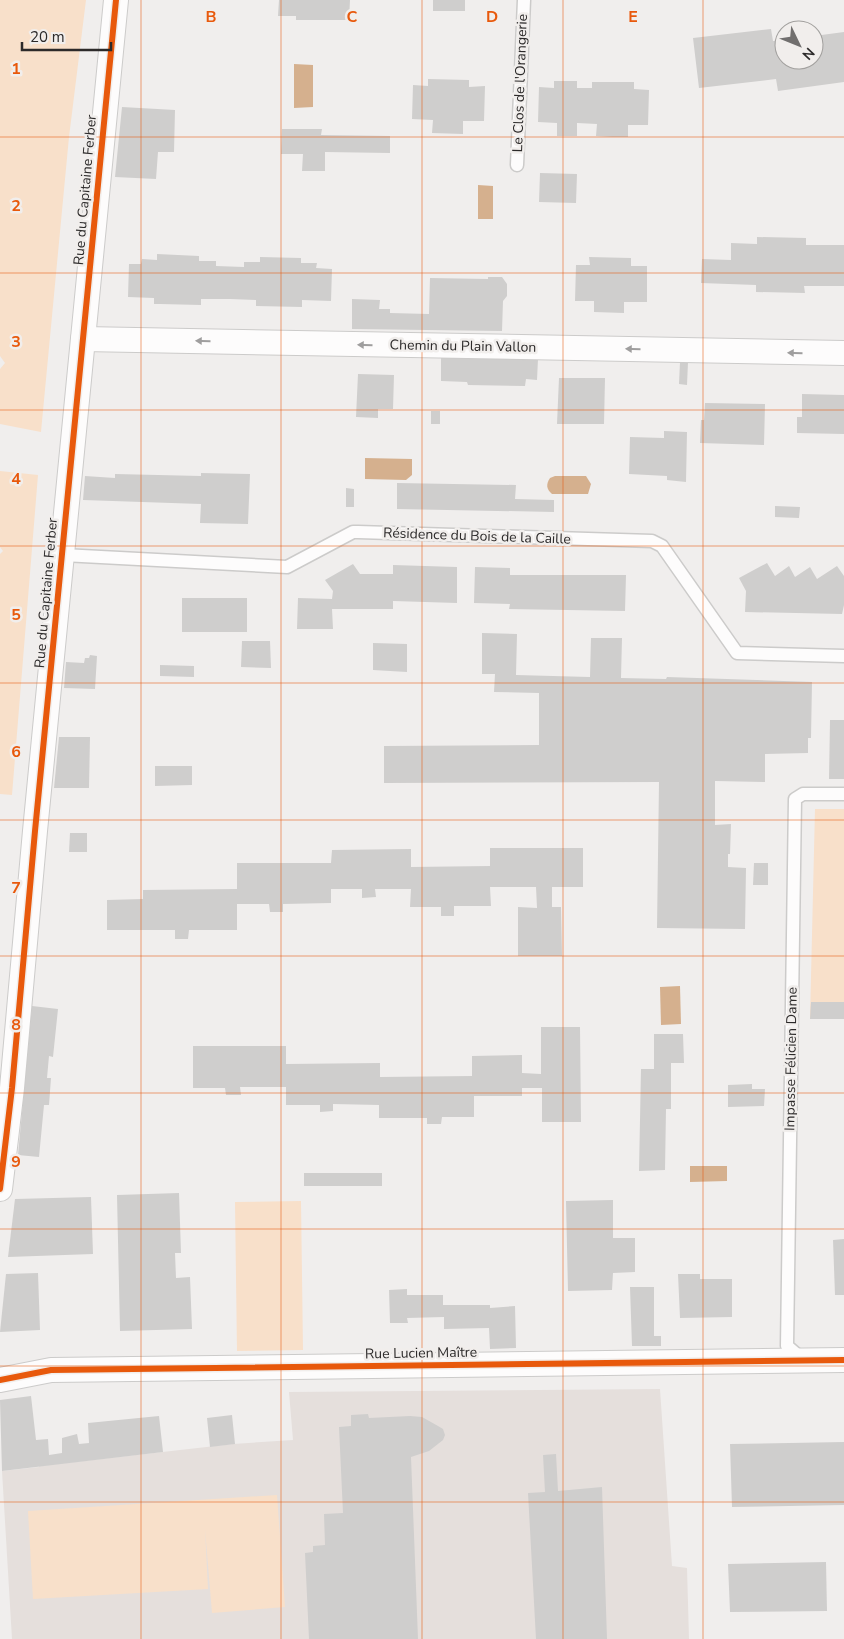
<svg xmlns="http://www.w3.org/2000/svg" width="844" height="1639" font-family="'Nunito Sans',sans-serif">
  <rect width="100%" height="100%" fill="#f0eeed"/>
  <!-- built -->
  <polygon fill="#e5dfdc" points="660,1389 672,1566 687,1568 689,1639 12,1639 2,1471 39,1467 39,1466 233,1444 293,1440 289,1392"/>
  <!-- green -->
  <g fill="#f8e0ca">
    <polygon points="0,0 86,0 69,137 41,432 0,424 0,369 5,363 0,356"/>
    <polygon points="0,471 38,475 12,795 0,794 0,554 3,551 0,547"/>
    <polygon points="815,809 844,809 844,1019 810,1019"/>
    <polygon points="301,1201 303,1350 237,1351 235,1202"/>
    <polygon points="277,1495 285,1607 212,1613 205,1529 208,1589 33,1599 28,1511"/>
  </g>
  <!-- water -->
  <g fill="#d5b08e">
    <polygon points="294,64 313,65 313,107 294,108"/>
    <polygon points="478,185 493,186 493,219 478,219"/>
    <polygon points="365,458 412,459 412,475 406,480 365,479"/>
    <path d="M555,476H586L591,484L588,494H552C546,489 546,484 550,478Z"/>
    <polygon points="680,986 681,1024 661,1025 660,987"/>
    <polygon points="690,1166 727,1166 727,1181 690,1182"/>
  </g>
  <!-- building -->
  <g fill="#cfcecd">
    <polygon points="279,0 350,0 349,20 296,20 296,16 278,16"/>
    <rect x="433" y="0" width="32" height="11"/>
    <polygon points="771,29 773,41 784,40 784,60 814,60 814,36 844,32 844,82 778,91 776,79 699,88 693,38"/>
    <polygon points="428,79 469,80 469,87 485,86 484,121 463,121 463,134 432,133 433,120 412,119 413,85 428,86"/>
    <polygon points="554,81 577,81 577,88 592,88 592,82 634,82 634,89 649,90 648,125 628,125 628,137 612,137 596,136 597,124 577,123 577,136 557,136 557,123 538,122 539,87 554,88"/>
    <polygon points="122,107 175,110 174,152 158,152 156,179 115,177"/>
    <polygon points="282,129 322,129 321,135 390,136 390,153 325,152 325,171 302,171 303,154 281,154"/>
    <polygon points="540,173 577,174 576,203 539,202"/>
    <polygon points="757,237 806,238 806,245 844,245 844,286 804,286 805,293 756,292 756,285 701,283 702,259 731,260 731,243 757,244"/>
    <polygon points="157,254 199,256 199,261 216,261 216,266 244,267 244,262 260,262 260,257 301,258 301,263 317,263 316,268 332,269 331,301 302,300 302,307 256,306 256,300 230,299 201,299 201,305 160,304 154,304 154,298 128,297 129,264 141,264 142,259 157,260"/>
    <polygon points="589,257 631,258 631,266 647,266 647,302 624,302 624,313 594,312 594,301 575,301 576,265 590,265"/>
    <polygon points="488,277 502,277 507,284 507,296 503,301 502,331 352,329 352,299 380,300 379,309 390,309 390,313 429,314 430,278 488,279"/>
    <polygon points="441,357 538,359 537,380 526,379 525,386 468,385 467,382 441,381"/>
    <polygon points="680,362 688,362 687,385 679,384"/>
    <polygon points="358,374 394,375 393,409 378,409 378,418 356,417"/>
    <polygon points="559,378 605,378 604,424 557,424"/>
    <polygon points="802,394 844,395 844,434 797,433 797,417 802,417"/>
    <polygon points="705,403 765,404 764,445 700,443 701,420 704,420"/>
    <rect x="431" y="411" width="9" height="13"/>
    <polygon points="664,431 687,432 686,482 667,480 667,476 629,474 630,437 664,438"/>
    <polygon points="201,473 250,474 248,524 200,523 201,504 83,500 85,476 115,478 115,474 201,476"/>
    <polygon points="397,483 516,485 515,499 554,500 554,512 397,509"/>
    <polygon points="346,488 354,489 354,507 346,507"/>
    <polygon points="775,506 800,507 799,518 775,517"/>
    <polygon points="767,563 775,576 789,566 795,577 810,567 817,579 837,566 844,576 844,605 842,614 745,612 746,591 739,578"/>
    <polygon points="353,564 360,574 393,574 393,565 457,567 457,603 393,601 393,609 332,609 333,629 297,629 298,598 332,599 333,591 325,580"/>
    <polygon points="475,567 510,568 510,575 626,575 625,611 509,609 510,604 474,603"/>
    <rect x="182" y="598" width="65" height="34"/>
    <polygon points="482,633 517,634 516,675 590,677 591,638 622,638 621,678 666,679 667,677 812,682 811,738 808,738 808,753 765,754 765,782 715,781 715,825 731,824 730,854 728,854 728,867 746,868 745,929 657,928 659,782 384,783 384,746 539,745 539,693 494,692 495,674 482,674"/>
    <polygon points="242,641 270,641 271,668 241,667"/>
    <polygon points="373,643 407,644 407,672 373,670"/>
    <polygon points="90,655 97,656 95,689 64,688 66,662 84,663 85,658 89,658"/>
    <polygon points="160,665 194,666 194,677 160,676"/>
    <polygon points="830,720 844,720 844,779 829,779"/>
    <polygon points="59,737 90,737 89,788 54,788"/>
    <polygon points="155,766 192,766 192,785 155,786"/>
    <polygon points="70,833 87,833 87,852 69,852"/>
    <polygon points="490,848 583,848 583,887 552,887 552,907 561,907 562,956 518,956 518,907 537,908 536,887 490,887 491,906 454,906 454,916 441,916 441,907 410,907 411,889 375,889 376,897 362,898 362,889 331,889 331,903 283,904 283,912 270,912 269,904 237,904 237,930 189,930 188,939 175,939 175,930 107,930 107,900 143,899 143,890 237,889 237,863 331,863 332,850 411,849 411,867 490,866"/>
    <polygon points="754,863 768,863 768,885 753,885"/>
    <polygon points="811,1002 844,1002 844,1019 810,1019"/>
    <polygon points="32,1006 58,1009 53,1057 49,1056 47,1078 51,1078 49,1105 44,1105 39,1157 18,1155"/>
    <polygon points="541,1027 580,1027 581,1122 542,1122 542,1088 522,1088 522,1096 474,1096 474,1117 442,1117 441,1124 427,1124 427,1118 379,1118 379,1105 333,1104 333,1111 320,1112 320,1105 286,1105 286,1087 240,1087 241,1095 226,1095 225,1088 193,1088 193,1046 286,1046 286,1064 380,1063 380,1077 472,1076 472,1056 522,1055 522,1073 541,1074"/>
    <polygon points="654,1034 683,1034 684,1063 671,1063 671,1109 666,1109 665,1170 639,1171 641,1069 654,1069"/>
    <polygon points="752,1084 752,1089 765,1089 764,1106 728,1107 728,1085"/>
    <rect x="304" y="1173" width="78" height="13"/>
    <polygon points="179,1193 181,1253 175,1253 176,1278 190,1277 192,1329 120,1331 117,1195"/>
    <polygon points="91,1197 93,1254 8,1257 15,1199"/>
    <polygon points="613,1200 613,1238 635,1238 635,1272 613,1273 612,1290 568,1291 566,1201"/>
    <polygon points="844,1239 844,1295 835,1295 833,1240"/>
    <polygon points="38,1273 40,1330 0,1332 6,1274"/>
    <polygon points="678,1274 700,1274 700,1279 732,1279 732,1317 680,1318"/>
    <polygon points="630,1287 654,1287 654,1336 661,1336 661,1346 632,1346"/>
    <polygon points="407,1289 407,1295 443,1295 443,1305 490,1305 490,1308 515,1306 516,1348 490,1349 489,1328 444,1329 444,1317 407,1318 408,1323 390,1323 389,1290"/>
    <polygon points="31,1396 36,1440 48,1439 49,1455 62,1453 62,1438 77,1434 79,1444 89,1443 88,1423 159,1416 163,1452 2,1471 0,1400"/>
    <polygon points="368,1414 369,1418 410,1416 422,1417 438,1426 443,1429 445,1435 443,1440 429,1451 411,1457 418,1639 309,1639 305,1553 313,1552 313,1546 325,1545 324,1514 343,1513 339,1427 351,1426 351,1415"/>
    <polygon points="232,1415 235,1444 210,1447 207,1418"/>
    <polygon points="844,1442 844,1505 732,1507 730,1444"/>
    <polygon points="556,1454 558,1491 602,1487 607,1639 536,1639 528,1493 545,1492 543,1455"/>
    <polygon points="826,1562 827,1611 730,1612 728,1564"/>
  </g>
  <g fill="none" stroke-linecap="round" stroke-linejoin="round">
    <!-- service casing -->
    <g stroke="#cccbca" stroke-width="15">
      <g id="service">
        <polyline points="517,165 524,0"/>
        <polyline points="63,555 287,567 353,532 358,532 652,541 662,546 737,653 844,656"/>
        <polyline points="802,1359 787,1346 795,799 803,794 844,794"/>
      </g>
    </g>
    <!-- minor casing -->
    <g stroke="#cccbca" stroke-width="26">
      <g id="minor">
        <polyline points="83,339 844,353"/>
        <polyline points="0,1189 12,1088 35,831 116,0"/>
        <polyline points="0,1380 51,1370 844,1360"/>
      </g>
    </g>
    <!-- service -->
    <use href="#service" stroke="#fdfcfc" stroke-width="12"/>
    <!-- minor -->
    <use href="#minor" stroke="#fdfcfc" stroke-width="24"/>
    <!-- cycleway casing -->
    <g stroke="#f1eeec" stroke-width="9">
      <g id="cycleway">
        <polyline points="0,1189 12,1088 35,831 116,0"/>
        <polyline points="0,1380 51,1370 844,1360"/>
      </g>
    </g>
    <!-- cycleway -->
    <use href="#cycleway" stroke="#e8590c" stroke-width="6"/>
  </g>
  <!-- one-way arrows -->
  <defs><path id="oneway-solid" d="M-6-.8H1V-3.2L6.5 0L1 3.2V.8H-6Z" transform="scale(1.25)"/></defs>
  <g fill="#9f9e9e">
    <use href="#oneway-solid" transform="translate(203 341) rotate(-179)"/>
    <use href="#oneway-solid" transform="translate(365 345) rotate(-179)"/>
    <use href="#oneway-solid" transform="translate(633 349) rotate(-179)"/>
    <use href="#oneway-solid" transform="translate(795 353) rotate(-179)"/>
  </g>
  <!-- grid -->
  <path fill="none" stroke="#e8590c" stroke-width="1" stroke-opacity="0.55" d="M141,0V1639M281,0V1639M422,0V1639M563,0V1639M703,0V1639M0,137H844M0,273H844M0,410H844M0,546H844M0,683H844M0,820H844M0,956H844M0,1093H844M0,1229H844M0,1366H844M0,1502H844"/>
  <g text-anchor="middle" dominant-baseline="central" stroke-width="5" stroke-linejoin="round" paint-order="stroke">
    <!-- street labels -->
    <g font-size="14" fill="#2c2a2a" stroke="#f1eeec">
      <text transform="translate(520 83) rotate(-88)">Le Clos de l'Orangerie</text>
      <text transform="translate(85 190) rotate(-85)">Rue du Capitaine Ferber</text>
      <text transform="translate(463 346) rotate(1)">Chemin du Plain Vallon</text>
      <text transform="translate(477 536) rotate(2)">Résidence du Bois de la Caille</text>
      <text transform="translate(46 593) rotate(-85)">Rue du Capitaine Ferber</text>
      <text transform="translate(791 1059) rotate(-89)">Impasse Félicien Dame</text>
      <text transform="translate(421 1353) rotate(-1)">Rue Lucien Maître</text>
    </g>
  </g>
  <g font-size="16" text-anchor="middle" font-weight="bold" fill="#e8590c" stroke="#f1eeec" stroke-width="5" stroke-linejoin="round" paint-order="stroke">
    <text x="211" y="22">B</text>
    <text x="352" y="22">C</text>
    <text x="492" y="22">D</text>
    <text x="633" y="22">E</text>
    <text x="16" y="74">1</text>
    <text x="16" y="211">2</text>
    <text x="16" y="347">3</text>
    <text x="16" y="484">4</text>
    <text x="16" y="620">5</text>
    <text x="16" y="757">6</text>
    <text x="16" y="893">7</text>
    <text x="16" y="1030">8</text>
    <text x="16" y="1167">9</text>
  </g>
  <!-- north arrow -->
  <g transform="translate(799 45) rotate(133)"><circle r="24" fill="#f1eeec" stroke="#a2a09e"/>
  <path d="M0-4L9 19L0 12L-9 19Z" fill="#716f6e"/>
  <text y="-8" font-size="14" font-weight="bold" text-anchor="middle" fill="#2c2a2a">N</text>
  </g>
  <!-- scale -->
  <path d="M22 42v8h89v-8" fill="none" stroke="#2c2a2a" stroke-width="2.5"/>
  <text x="30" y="42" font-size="15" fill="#2c2a2a" stroke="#f1eeec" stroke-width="4" paint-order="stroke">20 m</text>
</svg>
